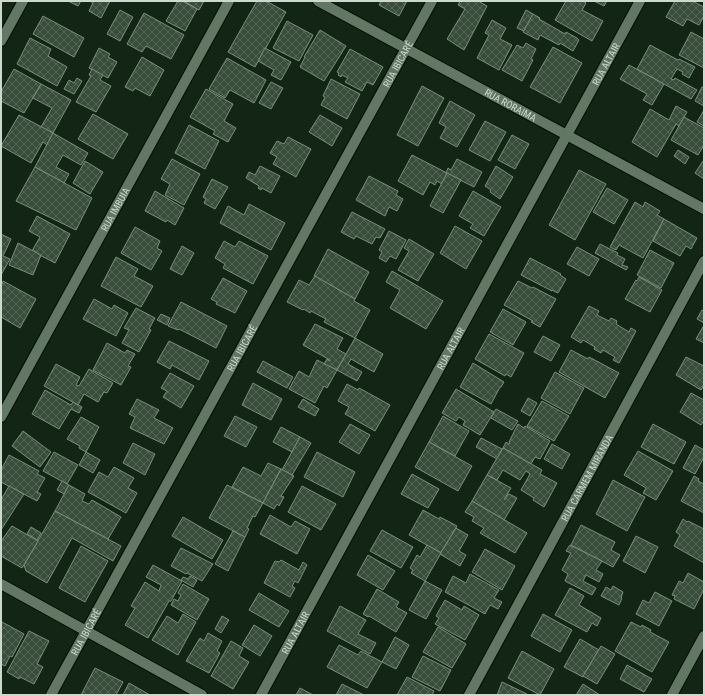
<svg xmlns="http://www.w3.org/2000/svg" width="705" height="696" font-family="'Roboto Condensed',sans-serif">
  <defs>
    <pattern id="building-cross-hatch" width="8" height="8" patternUnits="userSpaceOnUse"><rect width="8" height="8" fill="#394d3b"/><path d="M0 0l8 8M0 8l8-8" fill="none" stroke="#546656"/></pattern>
  </defs>
  <rect width="100%" height="100%" fill="#132616"/>
  <!-- building -->
  <g fill="url(#building-cross-hatch)" stroke="#798f7b">
    <polygon points="68,1 81,1 78,6"/>
    <polygon points="90,1 110,1 101,18 89,11 93,3"/>
    <polygon points="178,1 182,1 197,9 185,31 166,21"/>
    <polygon points="184,1 204,1 199,10"/>
    <polygon points="257,1 266,1 286,12 255,67 228,52"/>
    <polygon points="381,1 407,1 399,16 379,5"/>
    <polygon points="460,1 478,1 487,6 464,50 447,39 465,9 458,5"/>
    <polygon points="566,1 582,1 586,3 582,10 603,21 592,41 555,20"/>
    <polygon points="594,1 607,1 604,6"/>
    <polygon points="675,1 692,1 704,7 704,16 699,25 687,19 683,26 666,17"/>
    <polygon points="120,10 133,17 120,41 107,34"/>
    <polygon points="526,10 533,14 524,31 517,28"/>
    <polygon points="144,13 184,35 171,59 146,46 142,52 127,44"/>
    <polygon points="533,14 540,18 539,19 565,34 566,32 577,38 579,40 573,51 560,43 559,45 540,35 538,40 523,32"/>
    <polygon points="43,16 84,38 74,57 33,34"/>
    <polygon points="492,20 506,28 500,39 512,45 499,70 477,58 489,35 485,33"/>
    <polygon points="287,21 313,35 299,61 273,48"/>
    <polygon points="320,30 346,46 324,81 300,67 305,57 304,57"/>
    <polygon points="691,32 704,39 704,68 679,55"/>
    <polygon points="30,38 51,49 48,56 67,67 57,86 17,64"/>
    <polygon points="526,43 536,49 531,59 533,60 522,81 502,70 517,45 523,48"/>
    <polygon points="650,45 678,60 679,59 695,67 689,78 682,74 683,72 677,69 671,79 674,80 675,78 697,90 691,99 637,69"/>
    <polygon points="553,47 582,63 560,103 530,87"/>
    <polygon points="99,48 110,54 108,57 117,62 108,78 89,68"/>
    <polygon points="265,48 291,62 281,80 271,75 274,70 258,61"/>
    <polygon points="350,49 383,67 373,85 367,82 362,91 345,82 348,78 342,75 341,77 338,75 339,73 337,72"/>
    <polygon points="142,57 164,70 150,96 135,88 133,91 125,87"/>
    <polygon points="227,58 266,80 254,103 230,90 225,98 209,89"/>
    <polygon points="629,65 664,84 652,105 643,100 647,94 620,79"/>
    <polygon points="14,69 41,84 24,113 1,101 1,92"/>
    <polygon points="92,69 103,75 100,80 111,86 96,112 76,102 91,76 89,75"/>
    <polygon points="77,78 82,81 74,94 64,89 69,80 74,83"/>
    <polygon points="331,79 360,94 347,119 321,105 325,97 323,96"/>
    <polygon points="271,82 283,88 271,109 259,103"/>
    <polygon points="41,84 71,100 53,133 41,127 52,108 33,98"/>
    <polygon points="422,86 444,98 418,146 397,135"/>
    <polygon points="702,87 704,87 704,106 695,101"/>
    <polygon points="206,89 233,104 224,121 236,128 228,142 213,134 215,131 190,117"/>
    <polygon points="450,101 475,115 457,147 440,138 446,127 439,123"/>
    <polygon points="676,106 687,112 679,126 676,124 657,157 632,142 650,109 669,120"/>
    <polygon points="704,110 704,126 697,122"/>
    <polygon points="93,114 128,134 113,159 78,139"/>
    <polygon points="19,115 53,133 47,145 43,142 31,163 1,146"/>
    <polygon points="320,115 342,128 332,146 309,132"/>
    <polygon points="684,117 704,128 704,145 698,155 671,140"/>
    <polygon points="485,121 506,132 490,161 469,150"/>
    <polygon points="189,125 219,141 205,169 175,153"/>
    <polygon points="53,133 88,153 81,165 63,155 56,167 69,174 64,183 35,167"/>
    <polygon points="512,135 529,144 515,169 498,160"/>
    <polygon points="288,137 311,149 296,177 273,164 277,157 270,153 277,141 284,144"/>
    <polygon points="678,150 689,157 685,164 674,156"/>
    <polygon points="412,155 447,173 442,184 437,181 435,185 430,182 423,195 398,181"/>
    <polygon points="172,159 200,174 184,205 165,195 170,184 161,179"/>
    <polygon points="457,159 482,172 474,187 446,173 448,168 451,170"/>
    <polygon points="85,161 103,172 90,194 73,183"/>
    <polygon points="703,161 704,162 704,179 695,173"/>
    <polygon points="260,166 280,176 271,193 262,188 261,190 258,188 259,186 246,178 249,172 255,175"/>
    <polygon points="496,166 513,177 500,199 490,192 491,190 485,186"/>
    <polygon points="35,167 92,198 76,230 16,201"/>
    <polygon points="579,170 606,184 575,240 549,225"/>
    <polygon points="447,173 461,180 443,213 430,206"/>
    <polygon points="369,176 398,191 396,195 403,199 397,211 389,207 385,216 356,200"/>
    <polygon points="212,179 228,187 215,209 204,203 206,199 203,197"/>
    <polygon points="607,188 628,200 614,224 593,212"/>
    <polygon points="155,191 184,208 175,225 167,220 166,222 145,211"/>
    <polygon points="473,191 501,207 484,236 470,228 473,224 459,216"/>
    <polygon points="635,202 643,207 645,202 660,211 657,215 664,219 643,258 619,245 616,250 610,247"/>
    <polygon points="249,204 285,223 271,250 220,223 228,206 244,215"/>
    <polygon points="352,212 385,229 380,238 376,237 372,244 356,236 354,239 341,232"/>
    <polygon points="37,216 70,234 55,263 32,251 40,237 29,231"/>
    <polygon points="664,219 697,238 691,249 686,246 680,256 653,241"/>
    <polygon points="455,226 482,241 466,269 440,253"/>
    <polygon points="135,227 160,241 157,248 162,251 151,270 121,253"/>
    <polygon points="389,231 406,240 396,259 390,256 386,262 379,258 382,252 379,250"/>
    <polygon points="1,234 11,239 3,256 10,259 1,275"/>
    <polygon points="409,239 434,254 418,281 398,270 409,251 404,248"/>
    <polygon points="224,241 235,247 239,241 268,256 253,284 223,268 225,264 215,258"/>
    <polygon points="18,243 41,255 33,275 9,265"/>
    <polygon points="600,244 618,253 617,255 625,259 622,265 628,267 626,270 595,253"/>
    <polygon points="182,246 194,253 182,275 170,269"/>
    <polygon points="577,247 599,259 589,276 567,264"/>
    <polygon points="328,249 369,272 355,299 314,276"/>
    <polygon points="650,250 674,263 661,288 637,275"/>
    <polygon points="116,257 138,269 134,276 153,286 141,307 101,286"/>
    <polygon points="530,258 561,274 560,275 566,279 558,293 552,290 552,291 521,275"/>
    <polygon points="392,271 443,301 426,329 390,308 400,290 386,282"/>
    <polygon points="315,276 355,299 354,301 370,310 355,338 324,322 326,319 311,311 310,313 304,309 303,310 287,302 299,280 309,285"/>
    <polygon points="639,277 662,290 650,312 625,299 636,280 637,281"/>
    <polygon points="223,278 247,291 235,313 216,304 217,302 211,299"/>
    <polygon points="3,281 36,299 20,328 1,317 1,286"/>
    <polygon points="518,281 532,288 533,287 556,299 540,327 531,322 533,321 504,305"/>
    <polygon points="94,299 112,309 114,305 128,313 116,336 83,319"/>
    <polygon points="181,302 227,326 216,348 179,329 178,330 168,326"/>
    <polygon points="589,306 599,311 597,315 609,321 611,318 617,321 616,324 629,332 631,328 636,331 619,363 613,360 615,357 603,350 601,353 594,349 595,347 583,340 581,343 571,337"/>
    <polygon points="136,308 155,318 149,329 151,330 139,352 122,343 129,330 124,328"/>
    <polygon points="503,309 526,322 513,345 490,332"/>
    <polygon points="702,310 704,311 704,323 697,319"/>
    <polygon points="161,314 170,318 167,325 157,320"/>
    <polygon points="315,324 343,338 337,349 346,354 337,370 324,364 327,359 330,361 330,360 303,345"/>
    <polygon points="704,325 704,343 696,339"/>
    <polygon points="489,334 524,353 511,377 506,374 505,376 475,359"/>
    <polygon points="543,336 560,345 551,361 534,352"/>
    <polygon points="355,338 383,354 374,372 351,359 348,364 362,372 357,381 337,370"/>
    <polygon points="169,341 209,361 199,380 172,365 170,369 157,362"/>
    <polygon points="107,343 125,353 127,350 135,354 128,366 131,367 121,385 93,370"/>
    <polygon points="571,350 588,359 589,357 619,373 605,398 559,372"/>
    <polygon points="686,357 704,366 704,385 701,390 676,375"/>
    <polygon points="317,360 337,370 327,388 324,386 315,403 289,389 299,371 309,377"/>
    <polygon points="263,361 293,377 287,388 257,372"/>
    <polygon points="473,363 504,382 501,387 500,387 491,404 460,387"/>
    <polygon points="56,364 80,377 76,385 79,386 89,369 113,383 107,393 104,392 98,402 84,394 78,405 44,386"/>
    <polygon points="555,372 584,388 570,414 541,398"/>
    <polygon points="170,373 194,386 181,408 163,397 167,391 161,388"/>
    <polygon points="253,383 282,399 271,420 242,405"/>
    <polygon points="347,384 358,390 359,388 390,405 375,431 345,414 349,407 338,401"/>
    <polygon points="456,389 494,412 480,435 463,425 465,421 459,417 456,421 442,413"/>
    <polygon points="45,390 71,405 73,402 82,407 79,413 71,409 59,429 32,414"/>
    <polygon points="691,393 704,400 704,420 701,425 680,412"/>
    <polygon points="528,398 537,403 530,416 521,411"/>
    <polygon points="137,399 159,410 154,418 173,428 164,444 130,428 135,417 129,414"/>
    <polygon points="303,399 319,409 315,416 298,407"/>
    <polygon points="542,401 569,416 554,441 527,426"/>
    <polygon points="496,409 518,421 512,430 491,418"/>
    <polygon points="235,416 257,427 246,447 224,436"/>
    <polygon points="443,416 469,431 455,456 429,442"/>
    <polygon points="81,417 99,427 86,452 79,448 80,446 67,439"/>
    <polygon points="350,424 370,435 359,454 339,442"/>
    <polygon points="518,424 524,428 525,426 550,441 540,459 535,457 531,464 503,448 506,442 509,444 510,442 509,442"/>
    <polygon points="653,424 686,442 674,464 641,447"/>
    <polygon points="281,427 300,437 292,452 273,442"/>
    <polygon points="23,431 51,452 40,467 12,446"/>
    <polygon points="300,437 311,443 292,475 282,470"/>
    <polygon points="481,438 502,449 497,459 476,447"/>
    <polygon points="429,442 472,466 458,491 415,467"/>
    <polygon points="133,443 155,454 145,475 123,463"/>
    <polygon points="552,444 570,454 562,469 544,459"/>
    <polygon points="695,445 704,450 704,457 695,474 683,468"/>
    <polygon points="503,448 542,470 540,474 557,483 544,507 533,500 534,498 521,490 530,474 526,471 520,480 503,470 497,480 487,475"/>
    <polygon points="638,451 673,471 656,500 643,493 646,488 624,475"/>
    <polygon points="54,452 78,465 67,484 43,471"/>
    <polygon points="86,452 100,460 93,473 79,465"/>
    <polygon points="317,452 355,472 343,497 304,477"/>
    <polygon points="9,455 39,471 37,474 45,478 37,492 41,494 37,501 1,482 1,470"/>
    <polygon points="268,463 281,469 263,503 232,487 243,467 261,476"/>
    <polygon points="114,467 134,478 128,488 137,493 126,513 88,492 99,472 108,477"/>
    <polygon points="281,469 294,476 281,496 284,497 279,506 277,504 274,509 263,503"/>
    <polygon points="412,474 439,489 428,508 401,494"/>
    <polygon points="487,475 511,488 504,500 509,494 517,498 504,520 472,501"/>
    <polygon points="694,476 699,479 698,481 704,484 704,513 681,501"/>
    <polygon points="613,480 645,497 627,531 596,514"/>
    <polygon points="62,481 69,485 64,494 57,490"/>
    <polygon points="69,485 85,494 82,501 89,504 92,500 121,517 108,539 55,511"/>
    <polygon points="227,485 263,503 255,517 253,516 247,528 249,529 245,537 209,518"/>
    <polygon points="9,486 24,494 1,530 1,500"/>
    <polygon points="302,486 336,504 321,530 288,512"/>
    <polygon points="472,501 527,533 515,553 480,533 484,528 472,521 474,517 465,512"/>
    <polygon points="423,510 439,519 440,517 457,526 441,553 409,535"/>
    <polygon points="55,511 121,546 113,561 72,538 47,583 26,571 24,565"/>
    <polygon points="270,515 291,527 295,521 310,529 297,554 260,534"/>
    <polygon points="183,517 223,540 212,559 172,536"/>
    <polygon points="683,519 687,522 688,521 704,529 704,563 674,546 680,535 676,532"/>
    <polygon points="581,525 615,542 611,550 620,555 613,567 571,545"/>
    <polygon points="12,526 38,541 22,568 1,556 1,541"/>
    <polygon points="31,527 41,533 37,540 27,534"/>
    <polygon points="456,528 468,535 459,551 466,555 460,566 440,554"/>
    <polygon points="382,530 413,547 401,568 370,551"/>
    <polygon points="233,531 245,537 228,571 215,564"/>
    <polygon points="636,536 658,547 645,573 623,561"/>
    <polygon points="427,545 441,553 425,581 411,573 413,570 410,568 417,555 420,557"/>
    <polygon points="570,545 602,561 596,570 603,574 599,582 586,575 583,581 596,588 592,595 565,581 568,574 562,570 571,553 566,551"/>
    <polygon points="81,546 108,561 85,602 59,588"/>
    <polygon points="181,548 213,564 202,581 187,573 186,574 171,566"/>
    <polygon points="485,549 515,566 502,590 472,572"/>
    <polygon points="368,555 395,571 383,590 357,575"/>
    <polygon points="281,560 299,570 303,562 307,565 298,583 295,581 292,586 295,588 290,597 264,583 275,561 279,562"/>
    <polygon points="153,565 182,581 171,601 169,601 148,638 125,625 135,608 131,606 145,582 159,591 161,585 146,577"/>
    <polygon points="688,573 704,582 704,589 694,609 674,599 675,596 672,595 679,581 683,583"/>
    <polygon points="470,574 499,590 494,598 502,602 498,609 490,605 485,614 445,592 453,576 466,583"/>
    <polygon points="190,576 197,580 193,587 181,580 183,577 188,579"/>
    <polygon points="425,581 442,590 426,619 409,610"/>
    <polygon points="183,584 209,599 197,620 171,605 174,599 178,601 181,595 178,593"/>
    <polygon points="613,586 623,592 621,598 622,598 619,605 601,596 606,587 611,590"/>
    <polygon points="570,588 584,596 579,605 601,618 597,626 592,623 587,632 555,615"/>
    <polygon points="377,589 399,602 396,607 407,613 396,632 369,616 368,617 363,614"/>
    <polygon points="655,592 672,601 659,626 636,614 643,600 649,603"/>
    <polygon points="259,593 289,611 279,627 249,610"/>
    <polygon points="445,600 462,610 464,606 479,615 465,640 435,624 439,618 436,616"/>
    <polygon points="340,606 366,620 358,634 376,643 370,654 327,631"/>
    <polygon points="183,614 196,622 178,655 152,640 167,616 178,623"/>
    <polygon points="543,614 572,630 560,652 531,636"/>
    <polygon points="222,616 229,620 221,633 215,629"/>
    <polygon points="2,622 24,634 12,657 10,656 5,666 1,664 1,625"/>
    <polygon points="631,622 641,627 642,625 651,630 650,632 669,642 652,672 615,651"/>
    <polygon points="254,625 272,636 260,656 242,645"/>
    <polygon points="438,627 466,644 452,668 423,652"/>
    <polygon points="29,631 49,641 37,664 43,667 34,684 20,677 19,679 7,672"/>
    <polygon points="208,633 222,641 217,651 220,653 209,673 186,661 200,638 204,641"/>
    <polygon points="395,637 409,645 396,669 382,662"/>
    <polygon points="580,639 599,650 583,677 564,667"/>
    <polygon points="231,641 243,648 239,656 249,662 233,689 211,676"/>
    <polygon points="339,645 358,655 361,651 382,662 367,688 327,667"/>
    <polygon points="601,646 615,654 597,684 583,676"/>
    <polygon points="522,651 554,669 540,695 508,678"/>
    <polygon points="423,656 451,670 440,691 412,677"/>
    <polygon points="627,665 652,679 644,692 620,679"/>
    <polygon points="95,668 123,682 116,695 81,695"/>
    <polygon points="407,677 434,691 432,695 397,695"/>
    <polygon points="502,682 527,694 527,695 497,695"/>
    <polygon points="129,683 150,695 123,695"/>
    <polygon points="342,684 364,695 336,695"/>
    <polygon points="583,684 600,695 576,695"/>
    <polygon points="300,688 313,695 296,695"/>
  </g>
  <g fill="none" stroke-linecap="round" stroke-linejoin="round">
    <!-- minor casing -->
    <g stroke="#010e03" stroke-width="12">
      <g id="minor">
        <path id="s1" d="M318,1L704,209"/>
        <polyline points="1,41 23,1"/>
        <path id="s2" d="M1,417L229,1"/>
        <polyline points="1,584 202,695"/>
        <path id="s3" d="M51,695L432,1"/>
        <path id="s4" d="M261,695L640,1"/>
        <path id="s5" d="M469,695L704,261"/>
        <polyline points="672,695 704,636"/>
      </g>
    </g>
    <!-- minor -->
    <use href="#minor" stroke="#627764" stroke-width="10"/>
  </g>
  <g text-anchor="middle" dominant-baseline="central" stroke-width="4" stroke-linejoin="round" paint-order="stroke">
    <!-- street labels -->
    <g font-size="10" fill="#cdd9ce" stroke="#0a1c0d">
      <text stroke="none"><textPath href="#s3" startOffset="720">RUA IBICARÉ</textPath></text>
      <text stroke="none"><textPath href="#s4" startOffset="719">RUA ALTAIR</textPath></text>
      <text stroke="none"><textPath href="#s1" startOffset="219">RUA RORAIMA</textPath></text>
      <text stroke="none"><textPath href="#s2" startOffset="237">RUA IMBUIA</textPath></text>
      <text stroke="none"><textPath href="#s3" startOffset="396">RUA IBICARÉ</textPath></text>
      <text stroke="none"><textPath href="#s4" startOffset="395">RUA ALTAIR</textPath></text>
      <text stroke="none"><textPath href="#s5" startOffset="247">RUA CARMEM MIRANDA</textPath></text>
      <text stroke="none"><textPath href="#s3" startOffset="72">RUA IBICARÉ</textPath></text>
      <text stroke="none"><textPath href="#s4" startOffset="71">RUA ALTAIR</textPath></text>
    </g>
  </g>
  <!-- border -->
  <rect width="705" height="696" fill="none" stroke="#cdd9ce" stroke-width="4"/>
</svg>
